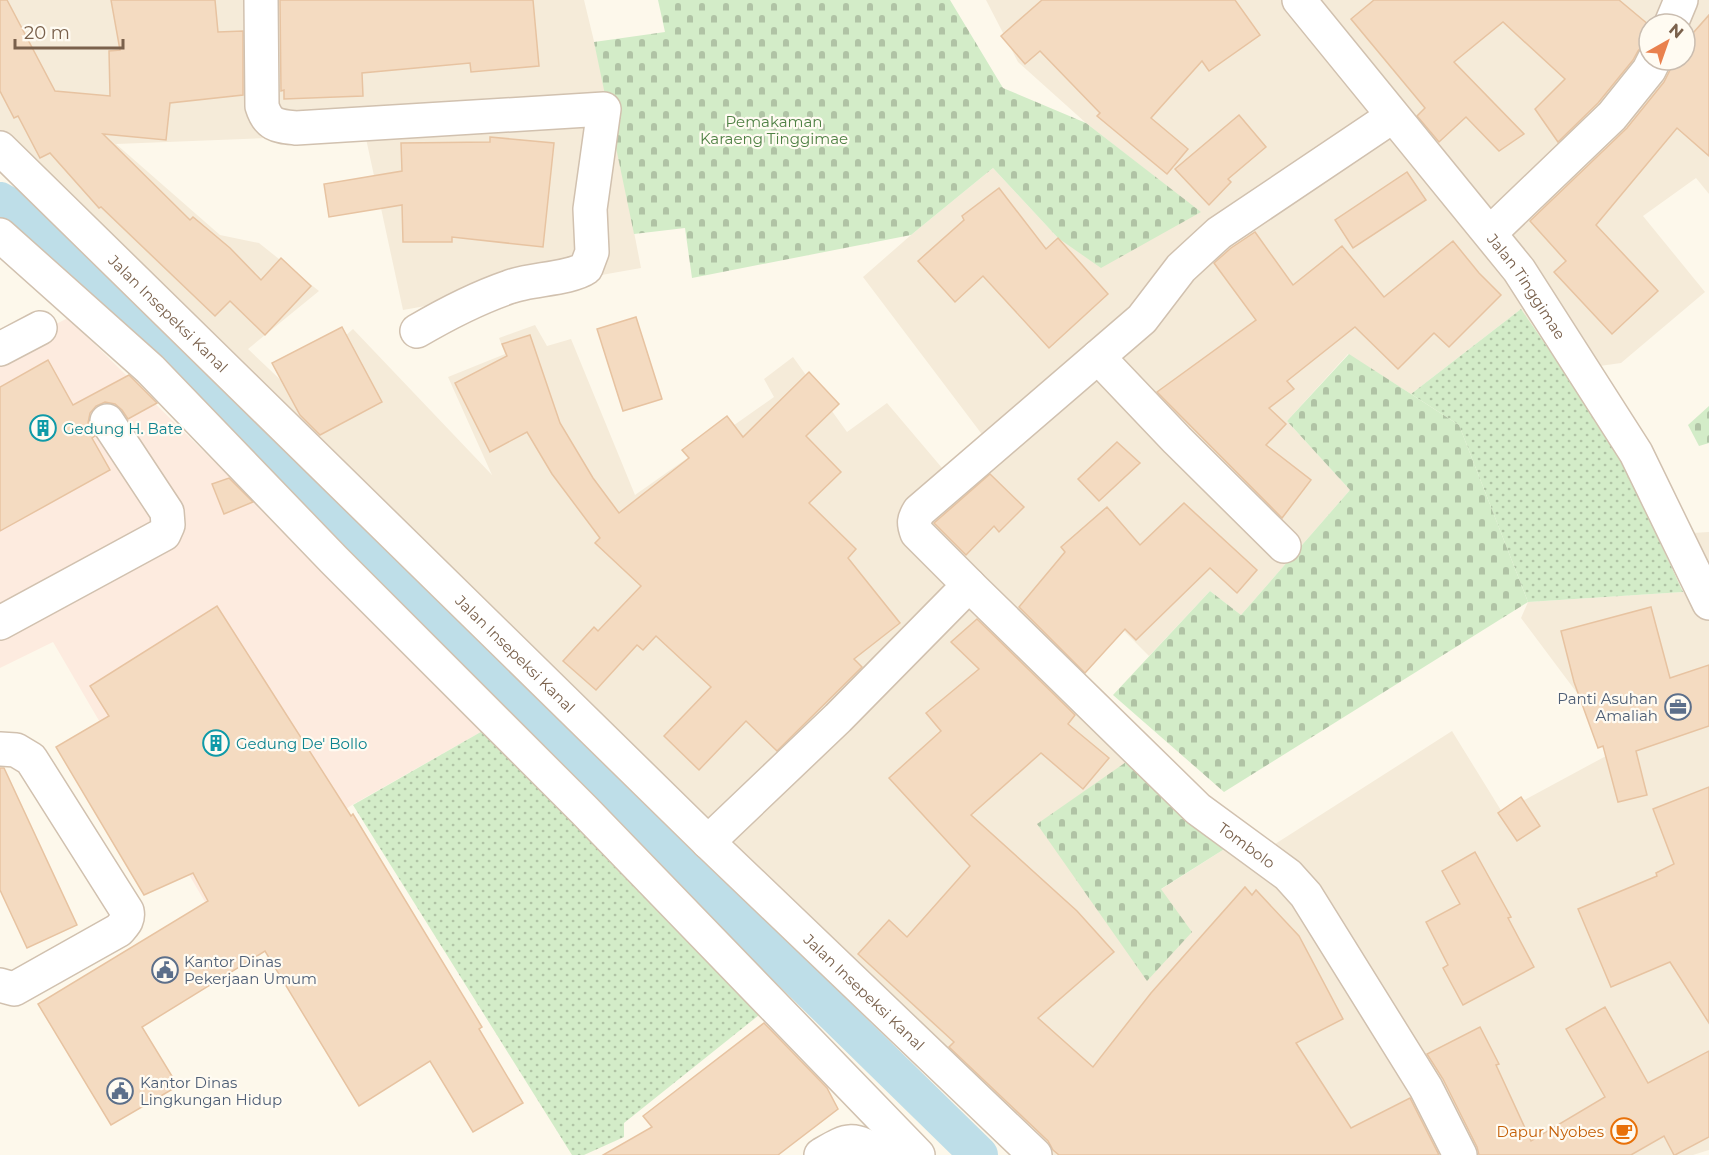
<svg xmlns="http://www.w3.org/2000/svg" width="1709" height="1155" font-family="Montserrat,sans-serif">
  <defs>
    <pattern id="grass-dots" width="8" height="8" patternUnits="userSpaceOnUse" patternTransform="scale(1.5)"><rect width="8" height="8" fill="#d3ecc8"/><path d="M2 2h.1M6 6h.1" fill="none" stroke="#b0c3a5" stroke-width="1.8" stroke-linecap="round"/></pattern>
    <pattern id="cemetery-stones" width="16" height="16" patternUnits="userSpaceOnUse" patternTransform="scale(1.5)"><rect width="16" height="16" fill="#d3ecc8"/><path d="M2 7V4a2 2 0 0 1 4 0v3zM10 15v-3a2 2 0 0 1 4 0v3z" fill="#b0c3a5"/></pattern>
  </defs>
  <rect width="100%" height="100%" fill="#fdf8eb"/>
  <!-- residential -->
  <path fill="#f5ebd9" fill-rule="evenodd" d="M0,0H584L609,103L641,268L403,310L365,134L116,144L220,235L259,243L319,291L248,349L288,387L353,329L492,475L448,377L505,354L499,338L535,325L547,346L571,339L635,495L774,397L764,379L793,357L847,432L887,403L948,475L987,441L863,277L911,235L993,168L1058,238L1200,212L1086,123L1018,62L986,0H1709V194L1696,178L1643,216L1705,292L1621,363L1564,371L1521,309L1411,394L1348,354L1287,421L1350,490L1241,615L1210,591L1149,656L1120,627L1060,668L1129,760L1160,890L1226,848H1269L1452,731L1502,812L1619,749L1521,618L1528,602L1683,592L1692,590V533L1709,532V1150L1693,1155H1016L0,166ZM1649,24H1685V60H1649Z"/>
  <!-- commercial -->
  <polygon fill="#fdebdf" points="68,318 486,729 352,805 205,902 53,642 0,668 0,352"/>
  <!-- grass -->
  <g fill="url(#grass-dots)">
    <polygon points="1521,309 1616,447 1683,592 1528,602 1459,425 1411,394"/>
    <polygon points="486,729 759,1015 624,1123 624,1137 584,1155 572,1155 353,805"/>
  </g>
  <!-- cemetery -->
  <g fill="url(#cemetery-stones)">
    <polygon points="658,0 950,0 1003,88 1086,123 1201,212 1101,268 1058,238 993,168 911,235 692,278 685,228 634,234 594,42 665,32"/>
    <polygon points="1349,354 1459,425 1528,602 1224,792 1113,695 1210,591 1241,615 1350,490 1287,421"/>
    <polygon points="1709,406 1709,443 1699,446 1688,425"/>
    <polygon points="1129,760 1226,848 1161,889 1192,932 1147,981 1037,824"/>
  </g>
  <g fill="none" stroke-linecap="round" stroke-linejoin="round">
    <!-- canal -->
    <polyline stroke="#bedee8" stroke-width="38" points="0,201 9,206 979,1155"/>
  </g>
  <!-- building -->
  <g fill="#f4dbc1" stroke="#e7c3a1" stroke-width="1.5">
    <polygon points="0,0 7,0 55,91 110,96 109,51 120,50 111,0 215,0 218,32 243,31 243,95 170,103 166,140 103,134 190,220 193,217 230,248 261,280 281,258 311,286 265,335 230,301 215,316 101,207 99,208 50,153 40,158 18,116 14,118 0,91"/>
    <polygon points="280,0 533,0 539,66 471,72 470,63 362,73 363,96 284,99 284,90 281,91"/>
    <polygon points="1042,0 1235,0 1260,35 1209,71 1202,61 1151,118 1188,149 1167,174 1097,116 1100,113 1040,51 1025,64 1001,36"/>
    <polygon points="1374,0 1619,0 1649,25 1649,42 1643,45 1638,51 1633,60 1598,103 1558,142 1535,109 1565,79 1503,22 1454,62 1524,134 1499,151 1466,117 1439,142 1417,116 1425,108 1351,19"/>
    <polygon points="1709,15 1709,156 1677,128 1596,225 1658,291 1612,334 1554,272 1566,261 1530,221 1627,128 1664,82 1671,68 1673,60 1685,60 1685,42"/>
    <polygon points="1239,115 1266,147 1228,179 1231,182 1209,205 1175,169"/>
    <polygon points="490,137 554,143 543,247 452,237 452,242 403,242 402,205 329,217 324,184 402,171 401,143 490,142"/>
    <polygon points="1407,172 1426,200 1353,248 1335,220"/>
    <polygon points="999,188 1046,249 1058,238 1108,294 1049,348 983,276 955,302 918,261 964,220 962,216"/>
    <polygon points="1255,232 1293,285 1342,246 1384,297 1453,241 1479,273 1501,295 1449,347 1434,333 1398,369 1355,327 1287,381 1294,389 1269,408 1286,424 1266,445 1311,480 1282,518 1157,392 1256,320 1214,263 1231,248"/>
    <polygon points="636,317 662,399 623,411 597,329"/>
    <polygon points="342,327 382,402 320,435 300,415 272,363"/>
    <polygon points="530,335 560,423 593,478 619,513 689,458 682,450 727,416 743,437 809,372 839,404 806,436 841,472 809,503 856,549 848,558 900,623 854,659 862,667 777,751 746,721 699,770 664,736 711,687 656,636 643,650 637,645 596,690 563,661 594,627 598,631 641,586 595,543 600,538 552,474 527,432 490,452 455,383 507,356 502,344"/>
    <polygon points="48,360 73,405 129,375 157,403 128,419 122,410 115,404 105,402 96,406 90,413 88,423 95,436 92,438 110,470 0,531 0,387"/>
    <polygon points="1117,442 1140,463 1099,501 1078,479"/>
    <polygon points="990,474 1024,507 999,532 994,526 966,555 934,523"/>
    <polygon points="229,478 253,502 224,514 212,484"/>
    <polygon points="1184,503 1257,570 1237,593 1210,568 1136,640 1125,629 1085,673 1019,607 1065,552 1061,547 1107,507 1140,545"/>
    <polygon points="217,606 351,816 353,814 482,1027 479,1029 523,1103 473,1132 430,1061 359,1106 265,951 142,1027 178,1086 111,1125 38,1004 208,901 193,873 144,895 56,747 109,716 90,686"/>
    <polygon points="1651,607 1670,678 1709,665 1709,726 1636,751 1647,795 1618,802 1603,746 1598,748 1574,682 1561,631"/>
    <polygon points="977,619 1075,715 1068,724 1109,758 1083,789 1041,753 971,815 1077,911 1114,952 1038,1018 1093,1067 1151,993 1245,887 1252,895 1256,890 1299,936 1343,1019 1296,1043 1351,1128 1410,1098 1439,1155 1059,1155 1053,1150 1048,1141 949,1047 954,1042 858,954 889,920 907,937 970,866 889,778 941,731 926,713 979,669 951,642"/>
    <polygon points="0,768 4,768 77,925 27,948 0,890"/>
    <polygon points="1709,787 1709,1023 1670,962 1611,987 1578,909 1657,876 1656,873 1674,864 1653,809"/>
    <polygon points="1521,797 1540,826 1517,841 1498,813"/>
    <polygon points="1475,852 1511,917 1508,918 1534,967 1463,1005 1443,968 1448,965 1426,922 1460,904 1442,871"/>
    <polygon points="1605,1007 1648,1083 1709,1051 1709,1137 1675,1155 1674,1155 1664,1136 1631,1155 1479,1155 1477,1147 1443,1079 1427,1054 1480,1027 1499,1064 1496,1065 1531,1141 1605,1097 1566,1029"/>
    <polygon points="764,1023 827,1088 838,1109 778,1155 603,1155 652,1127 643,1116"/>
  </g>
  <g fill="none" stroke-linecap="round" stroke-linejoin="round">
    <!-- minor casing -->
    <g stroke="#d1c1af" stroke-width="36">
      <g id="minor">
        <path d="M261,0L262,106C268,126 278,126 296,128L604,109L590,209L592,252L586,268C570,279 529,279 509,287C477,298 446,314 417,331"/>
        <path id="s1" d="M1299,0L1519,270L1636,453L1709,603"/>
        <polyline points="1671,24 1681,0"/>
        <path id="s2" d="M0,148L708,842L1035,1155"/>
        <polyline points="1490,233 1612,116 1649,70 1654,60"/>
        <polyline points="0,235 150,369 334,560 584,810 918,1155"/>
        <polyline points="0,349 40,328"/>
        <polyline points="1098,357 1177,440 1284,546"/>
        <path id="s3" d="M969,585L1198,809L1288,875L1306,895L1426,1088L1460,1155"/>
        <polyline points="0,623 164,534 168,525 167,512 107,421"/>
        <path d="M0,749L16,750L31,759L127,911C129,920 124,924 119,930L14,989L0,985"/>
        <path d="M708,842L838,718L969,585L917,533C913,523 914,519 919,511L1142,319L1181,268L1219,233L1393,116"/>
        <path d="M821,1155C847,1140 853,1135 879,1155"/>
      </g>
    </g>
    <!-- minor -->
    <use href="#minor" stroke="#fff" stroke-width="33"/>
  </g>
  <!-- icons -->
  <defs>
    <g id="building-ring" transform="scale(1.35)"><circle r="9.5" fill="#fffbf2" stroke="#0f9aa8" stroke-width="1.5"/><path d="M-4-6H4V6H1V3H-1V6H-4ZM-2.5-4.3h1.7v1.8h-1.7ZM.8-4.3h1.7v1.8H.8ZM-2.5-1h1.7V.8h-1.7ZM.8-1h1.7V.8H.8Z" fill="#0f9aa8"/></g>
    <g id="office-ring" transform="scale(1.35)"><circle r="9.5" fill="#fffbf2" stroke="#5c6f8a" stroke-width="1.5"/><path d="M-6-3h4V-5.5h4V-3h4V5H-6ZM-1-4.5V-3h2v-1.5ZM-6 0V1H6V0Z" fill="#5c6f8a"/></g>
    <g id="civic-ring" transform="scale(1.35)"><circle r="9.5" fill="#fffbf2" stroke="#5c6f8a" stroke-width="1.5"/><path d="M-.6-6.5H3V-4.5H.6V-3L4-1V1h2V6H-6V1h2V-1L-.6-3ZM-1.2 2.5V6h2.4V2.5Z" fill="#5c6f8a"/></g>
    <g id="cafe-ring" transform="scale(1.35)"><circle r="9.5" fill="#fffbf2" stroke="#e8710a" stroke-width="1.5"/><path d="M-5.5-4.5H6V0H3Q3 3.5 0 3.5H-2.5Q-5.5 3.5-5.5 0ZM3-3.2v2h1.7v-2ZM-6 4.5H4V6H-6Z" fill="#e8710a"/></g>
  </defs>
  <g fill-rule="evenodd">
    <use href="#building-ring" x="43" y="428"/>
    <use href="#office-ring" x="1678" y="707"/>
    <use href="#building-ring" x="216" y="743"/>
    <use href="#civic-ring" x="165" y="970"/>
    <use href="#civic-ring" x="120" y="1091"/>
    <use href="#cafe-ring" x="1624" y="1131"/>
  </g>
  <g text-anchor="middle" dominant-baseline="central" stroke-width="4.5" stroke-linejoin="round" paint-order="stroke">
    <!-- park labels -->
    <g font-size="15" fill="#4e8043" stroke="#fffbf2">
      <text x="774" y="121">Pemakaman<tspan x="774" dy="17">Karaeng Tinggimae</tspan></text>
    </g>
    <!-- street labels -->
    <g font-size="15" fill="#7a614c" stroke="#fffbf2">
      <text stroke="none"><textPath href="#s1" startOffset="366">Jalan Tinggimae</textPath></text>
      <text stroke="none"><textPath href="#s2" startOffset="236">Jalan Insepeksi Kanal</textPath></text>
      <text stroke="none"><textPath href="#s2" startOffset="722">Jalan Insepeksi Kanal</textPath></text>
      <text stroke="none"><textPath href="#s3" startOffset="381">Tombolo</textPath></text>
      <text stroke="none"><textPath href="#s2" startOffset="1208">Jalan Insepeksi Kanal</textPath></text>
    </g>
    <!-- culture labels -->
    <g font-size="15" fill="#0d838f" stroke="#fffbf2" text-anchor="start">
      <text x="63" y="428">Gedung H. Bate</text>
      <text x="236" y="743">Gedung De' Bollo</text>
    </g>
    <!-- service labels -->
    <g font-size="15" fill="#4e5e75" stroke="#fffbf2" text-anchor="start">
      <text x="1658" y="698" text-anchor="end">Panti Asuhan<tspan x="1658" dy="17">Amaliah</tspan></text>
      <text x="184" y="961">Kantor Dinas<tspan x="184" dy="17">Pekerjaan Umum</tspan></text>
      <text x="140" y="1082">Kantor Dinas<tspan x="140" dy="17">Lingkungan Hidup</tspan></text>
    </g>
    <!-- food labels -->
    <g font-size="15" fill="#c56008" stroke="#fffbf2" text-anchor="end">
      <text x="1604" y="1131">Dapur Nyobes</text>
    </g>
  </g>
  <!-- north arrow -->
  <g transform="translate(1667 42) rotate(40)"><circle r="28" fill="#fffbf2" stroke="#cabdb0" stroke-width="1.5"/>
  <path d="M0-4.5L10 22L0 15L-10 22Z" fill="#e9814e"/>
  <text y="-9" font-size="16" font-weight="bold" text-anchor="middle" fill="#7a614c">N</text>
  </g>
  <!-- scale -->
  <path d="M15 39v9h108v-9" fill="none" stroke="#7a614c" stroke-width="3"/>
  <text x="24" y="39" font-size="18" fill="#7a614c" stroke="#fffbf2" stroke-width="4.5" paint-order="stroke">20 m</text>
</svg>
